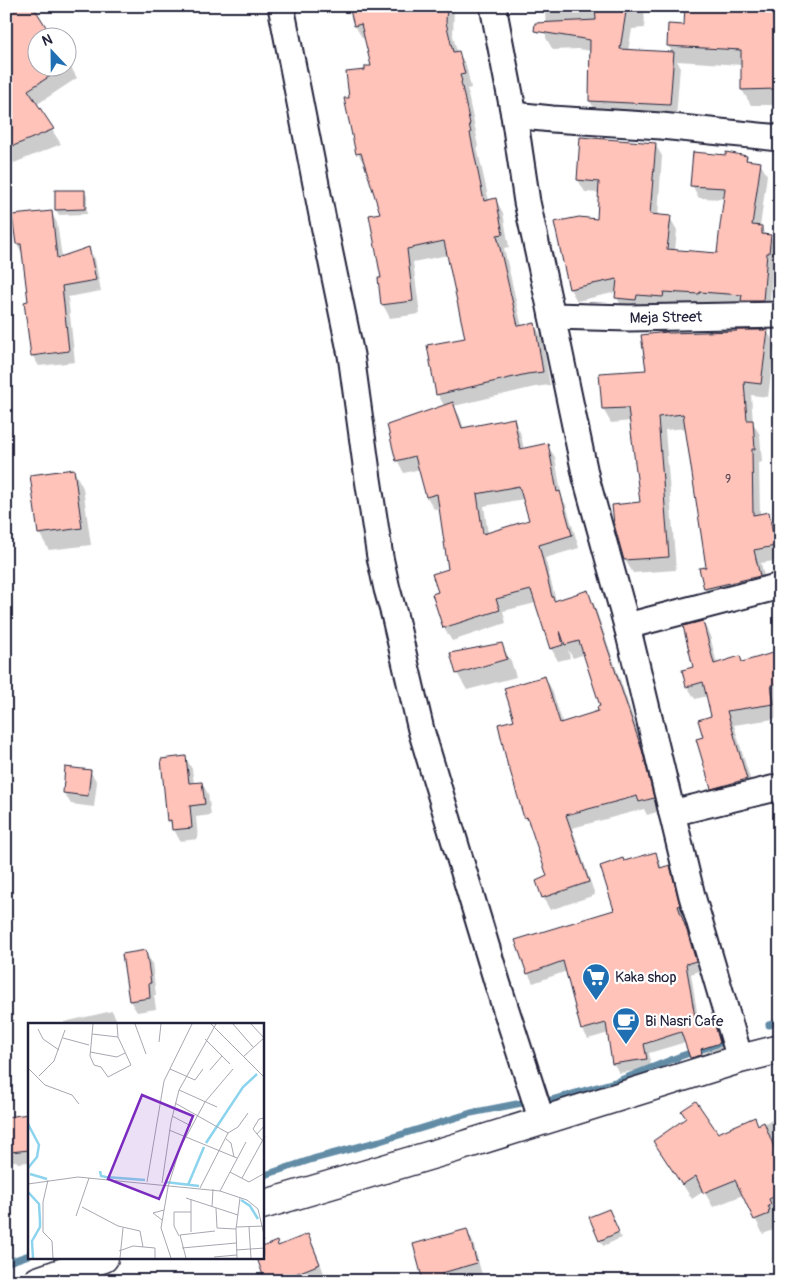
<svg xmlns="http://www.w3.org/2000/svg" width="786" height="1287" font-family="Pangolin,sans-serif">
  <rect width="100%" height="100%" fill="#fff"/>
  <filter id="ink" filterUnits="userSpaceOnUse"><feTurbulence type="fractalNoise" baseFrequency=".02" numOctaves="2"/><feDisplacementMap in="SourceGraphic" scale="10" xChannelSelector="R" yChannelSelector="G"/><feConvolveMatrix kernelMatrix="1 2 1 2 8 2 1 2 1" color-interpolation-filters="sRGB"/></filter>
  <g filter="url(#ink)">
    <!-- shadow -->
    <g fill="#0003" fill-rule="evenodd">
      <path d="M355,6H454L453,36L457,52H458L466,65L471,88L467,89L469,95H468L477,137H476L478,146L477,147L489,201L496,200L503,213L509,247L504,248L522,327L535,325L542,338L550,385L535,387L454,406L460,417L464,429L513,419L520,432L524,449L547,445L555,457L562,498L566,505L579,548L545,558L556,601L587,591L594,604L649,764L660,811L647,815L644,809L572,828L595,895L550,910L543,897L549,877L532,830L525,817L516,721L545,677L552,690L563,724L599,712L602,706L585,654L573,658L568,650L570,658L558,661L551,648L536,603L503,611L506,623L452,641L444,628L434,595L439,593L450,570L440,508L434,509L427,497L420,469L404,473L397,460L445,407L438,395L429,346L466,339L448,255L413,262L420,314L390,318L383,305L379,279H383L382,213L366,166L365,167L358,153L351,99L366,71L373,67L366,38L363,39L355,26L351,7ZM524,499L530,521L488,534L484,506Z"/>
      <polygon points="545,6 644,6 645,28 632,29 628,51 673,54 668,45 685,27 780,6 780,105 751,105 742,90 742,65 677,61 680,66 676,117 597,114 590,101 591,51 578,49 553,50 546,38"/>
      <polygon points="6,16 38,38 38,68 68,68 68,62 77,78 36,105 61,144 14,163 6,150"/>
      <polygon points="655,144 662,156 658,216 670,218 677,230 675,251 719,255 725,199 699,198 692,185 746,157 748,161 760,163 767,175 760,227 761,227 766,236 770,236 777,248 776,265 773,265 769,313 670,304 670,309 624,310 617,298 617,292 577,301 570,289 556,223 598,221 599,193 585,192 578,180"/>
      <polygon points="84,191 87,196 87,214 59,215 56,210"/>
      <polygon points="51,212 57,223 62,258 88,248 95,259 101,291 68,297 75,362 39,366 32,355 29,302 24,256 17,244"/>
      <polygon points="767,331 775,344 768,397 751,395 753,423 760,435 762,462 759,463 760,515 769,514 776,527 780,548 780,560 761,563 767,589 713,603 705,589 700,569 707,567 686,428 665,430 676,570 633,573 625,560 642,504 631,421 611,423 603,409 601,375 647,371 667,335"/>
      <polygon points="74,471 83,488 91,545 49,550 39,533"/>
      <polygon points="703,622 710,636 717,664 740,657 743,663 775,654 780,662 780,698 778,699 780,718 734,725 754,792 720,802 712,788 705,738 713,717 708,696 695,699 687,686 695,668"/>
      <polygon points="501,644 511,661 516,677 467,690 457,673"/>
      <polygon points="780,731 780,769 778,765 776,732"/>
      <polygon points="185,757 192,769 194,784 202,783 208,794 211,815 196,817 198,839 180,841 169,820"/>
      <polygon points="90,771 97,782 94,807 71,804 64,793"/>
      <polygon points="655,853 660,862 662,869 669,867 675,876 684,915 682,916 692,941 701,970 691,974 699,1024 712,1020 718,1029 725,1052 696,1067 691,1059 708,1054 707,1052 691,1057 691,1058 686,1042 649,1053 651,1069 619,1073 614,1064 609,1033 588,1039 583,1030 567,971 533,983 528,973 616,911 624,862"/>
      <polygon points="145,951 152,963 156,995 154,995 156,1009 137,1012 130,1001"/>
      <polygon points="112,1011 119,1024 64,1024 64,1022"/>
      <polygon points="29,1115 29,1162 18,1163 16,1161 6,1162 6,1118"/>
      <polygon points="780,1117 780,1212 776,1214 779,1219 776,1221 777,1225 775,1226 776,1229 763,1234 743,1195 713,1207 704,1191 692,1199 654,1141 717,1134 758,1126"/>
      <polygon points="612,1216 621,1238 603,1246 600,1240"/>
      <polygon points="466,1230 473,1242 482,1275 461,1281 424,1281"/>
      <polygon points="308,1236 314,1247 325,1276 312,1281 267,1281 262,1258 279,1247"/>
      <polygon points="213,1275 217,1281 202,1281"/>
    </g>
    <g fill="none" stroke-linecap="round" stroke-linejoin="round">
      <!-- stream -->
      <g stroke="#628ca6" stroke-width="7">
        <polyline points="769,1025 780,1022"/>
        <polyline points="262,1176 313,1159 380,1141 471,1113 527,1102 551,1100 618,1081 681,1056 729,1040"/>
        <polyline points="6,1263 29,1255"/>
      </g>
    </g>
    <!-- building -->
    <g fill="#ffc3b9" stroke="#22223b" fill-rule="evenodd">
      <polygon points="19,6 33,6 53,38 38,38 38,68 63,68 28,90 54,129 6,149 6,14"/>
      <polygon points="349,6 447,6 446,22 453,52 459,51 465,74 460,75 462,81 461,82 470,124 469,124 471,133 470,133 484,201 496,198 503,234 497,235 518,326 535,323 543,372 527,374 436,395 427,345 465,338 444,241 407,249 413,301 381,305 378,278 381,278 369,215 380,213 361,153 356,154 344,98 349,98 346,72 365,70 365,66 371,66 361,24 354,26"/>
      <polygon points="595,6 627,6 620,49 674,52 670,105 589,101 590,40 534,31 535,23 596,20"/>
      <polygon points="685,6 780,6 780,34 775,33 776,89 741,90 741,50 667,46 668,24 684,25"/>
      <polygon points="580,137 656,143 650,214 671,216 667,249 717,253 720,226 725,188 690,186 693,152 726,155 726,152 747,156 746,160 761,162 752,225 762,226 762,234 771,235 769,253 767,253 763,301 741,301 742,295 700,292 699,294 664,292 663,297 637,295 636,300 615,298 617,279 569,289 554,222 579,217 597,219 599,182 577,180"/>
      <polygon points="55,190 85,190 85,209 55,210"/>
      <polygon points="52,211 57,258 89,247 96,280 62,286 69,351 31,356 24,302 28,301 21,244 16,244 12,215"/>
      <polygon points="737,330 768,330 761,384 744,382 747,420 753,420 755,449 752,449 753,515 769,512 775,546 754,550 760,576 704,589 699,568 706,567 683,414 658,417 669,557 624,560 614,524 612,505 640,502 628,408 602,409 599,373 646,370 641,335 667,332 668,333 737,331"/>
      <path d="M453,402L462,428L514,418L520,449L548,443L557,492L560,491L572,535L539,545L552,597H553L554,601L588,590L642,750L654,798L639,802L637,796L566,815L589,882L542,898L536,881L547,876L527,817L524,818L509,767H508L498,724L514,720L504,688L545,676L560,723L598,711L597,707L600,706L579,641L565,645L560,631L563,645L550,649L531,590L496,599L500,610L443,628L432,594L438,592L432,574L448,569L437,494L426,497L415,456L396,461L387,425ZM519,486L529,520L483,534L477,494Z"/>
      <polygon points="74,469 82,528 38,534 30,475"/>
      <polygon points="703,621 714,664 740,656 742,662 776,652 780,666 780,683 771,685 774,704 727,711 747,779 711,789 696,739 703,737 698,720 711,716 703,682 686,687 682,670 693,667 683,626"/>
      <polygon points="502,643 507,659 456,674 450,653"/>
      <polygon points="186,756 189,783 202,782 205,804 190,806 192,828 172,830 171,820 167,821 161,759"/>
      <polygon points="65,767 91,770 88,796 63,793"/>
      <polygon points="656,852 660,868 670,865 680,905 678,906 687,931 696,961 686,964 696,1023 713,1018 720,1043 701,1049 702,1055 690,1058 681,1032 644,1044 647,1059 612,1064 606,1023 581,1030 563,961 527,974 515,940 614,910 600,866 623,858 624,861"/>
      <polygon points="146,950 151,983 149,983 150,998 129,1001 122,954"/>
      <polygon points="696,1101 718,1133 755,1117 758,1125 764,1122 780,1162 780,1194 769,1199 771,1204 768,1206 770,1210 768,1211 769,1214 754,1220 735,1180 703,1193 696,1176 682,1185 653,1141 686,1118 681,1111"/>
      <polygon points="29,1114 29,1150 10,1152 6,1126 6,1117"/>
      <polygon points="609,1209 619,1232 599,1241 589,1217"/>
      <polygon points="467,1229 477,1263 442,1273 443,1278 432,1281 423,1281 413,1244"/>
      <polygon points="308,1234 320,1264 290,1276 292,1281 265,1281 257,1258 262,1258 262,1247 277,1241 278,1246"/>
    </g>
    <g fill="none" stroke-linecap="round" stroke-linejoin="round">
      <!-- minor casing -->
      <g stroke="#22223b" stroke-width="29">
        <g id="minor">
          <polyline points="281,6 324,225 351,355 368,479 380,557 387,589 394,614 421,730 498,985 542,1121"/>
          <polyline points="493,6 514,115 527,202 552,316 586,478 627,626 692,896 740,1059"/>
          <polyline points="514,115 552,119 661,126 780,138"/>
          <path id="s1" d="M552,316L629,318L780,315"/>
          <polyline points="627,626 780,586"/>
          <polyline points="672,813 780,787"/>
        </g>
      </g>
      <!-- secondary casing -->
      <g stroke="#22223b" stroke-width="31">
        <g id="secondary">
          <polyline points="262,1205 455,1148 740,1059 780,1049"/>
          <polyline points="38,1281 104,1258"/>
        </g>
      </g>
      <!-- minor -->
      <use href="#minor" stroke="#fff" stroke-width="25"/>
      <!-- secondary -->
      <use href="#secondary" stroke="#fff" stroke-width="28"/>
    </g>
  </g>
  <!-- icons -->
  <defs>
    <g id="supermarket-pin" transform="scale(1.4375)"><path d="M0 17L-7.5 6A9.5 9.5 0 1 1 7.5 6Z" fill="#1f6fb2" stroke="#fff"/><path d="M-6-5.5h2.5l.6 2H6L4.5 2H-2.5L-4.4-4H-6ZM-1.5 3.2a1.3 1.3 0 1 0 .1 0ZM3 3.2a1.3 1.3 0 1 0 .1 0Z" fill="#fff"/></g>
    <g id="cafe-pin" transform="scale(1.4375)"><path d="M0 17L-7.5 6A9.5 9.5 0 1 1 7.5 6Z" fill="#1f6fb2" stroke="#fff"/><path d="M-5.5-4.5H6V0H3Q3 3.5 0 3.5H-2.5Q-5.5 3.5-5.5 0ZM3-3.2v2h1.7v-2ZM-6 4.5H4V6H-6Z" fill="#fff"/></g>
  </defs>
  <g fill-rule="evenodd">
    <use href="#supermarket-pin" x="596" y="977"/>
    <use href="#cafe-pin" x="626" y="1021"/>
  </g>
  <g text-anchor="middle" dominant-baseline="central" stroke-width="4.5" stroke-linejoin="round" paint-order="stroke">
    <!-- number labels -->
    <g font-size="12" fill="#594a5a">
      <text x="728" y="479">9</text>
    </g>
    <!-- street labels -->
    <g font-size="15" fill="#22223b" stroke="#fff">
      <text stroke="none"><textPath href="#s1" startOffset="114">Meja Street</textPath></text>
    </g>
    <!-- poi labels -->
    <g font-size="15" fill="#22223b" stroke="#fff" text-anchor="start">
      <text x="615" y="977">Kaka shop</text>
      <text x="645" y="1021">Bi Nasri Cafe</text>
    </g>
  </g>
  <!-- overview -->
  <g transform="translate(28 1023)">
    <rect width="236" height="236" fill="#fff"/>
    <path fill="none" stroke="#8cd3ee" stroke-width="2.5" d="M0,101L11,122L9,134L0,145M178,120L215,64L229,51M72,148L73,153L78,154L117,157M2,151L19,156M137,159L171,163M160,162L176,124M0,169L11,181L12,198V204L4,218L5,235M213,177L222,183L230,196"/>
    <path fill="none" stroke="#a7a7b1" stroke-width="1" d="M65,1L62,33L66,42L73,44L80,54L103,42L90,14L89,1M107,1L118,31M183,1L237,55M205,1L225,24M223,1L237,16M10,6L15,16L31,27M64,11L90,14M35,15L61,22M177,16L202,41M131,19L133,1M62,29L89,34L97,30M215,34L237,14M0,45L17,62L44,72L51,81M142,46L167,57L175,46M182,47L194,33M11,53L26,38L37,7M151,67L189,84M147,80L200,110L172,165M144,93L163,103M141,107L209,135M200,110L210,104L220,90M229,111L225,106L231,96L237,95M198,116L203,120L206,134M234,117L229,111L237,102M202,149L221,159L237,150M214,155L237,113M20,157L15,179V209L24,218L25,235M119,159L136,58L164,1M134,160L143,99L151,67L188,1M0,161L50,154L192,168L219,177L230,186L237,216M192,168L218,119M158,175L210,192M54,184L90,203L112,208L115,224M184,184L185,166M188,185L189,205L208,206M48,193L61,155M134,197L125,190L136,187M208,204L236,203M221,204L223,235M163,209V176M151,213L146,203V189H163M154,225L208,220M208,227L237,225M91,228L105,223L127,225V235M186,234L209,232M92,235L95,205M143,235L133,205L140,164L152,125L177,79L205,46M158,235L152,212L187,208M209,235L208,206L212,175"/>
    <path fill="#7b2cbf" fill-opacity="0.15" stroke="#7b2cbf" stroke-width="2.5" d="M114,72L165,93L131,176L80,156Z"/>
    <rect width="236" height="236" fill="none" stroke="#22223b" stroke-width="2.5"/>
  </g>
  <!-- margin -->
  <rect width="786" height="1287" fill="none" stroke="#fff" stroke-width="25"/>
  <rect x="12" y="12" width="761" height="1262" fill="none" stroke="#22223b" stroke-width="2" filter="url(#ink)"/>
  <!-- north arrow -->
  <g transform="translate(52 52) rotate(338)"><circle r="24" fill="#ffffff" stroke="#a7a7b1"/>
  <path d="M0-4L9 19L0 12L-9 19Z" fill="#1f6fb2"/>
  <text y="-8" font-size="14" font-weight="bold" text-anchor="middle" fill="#22223b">N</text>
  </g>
</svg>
